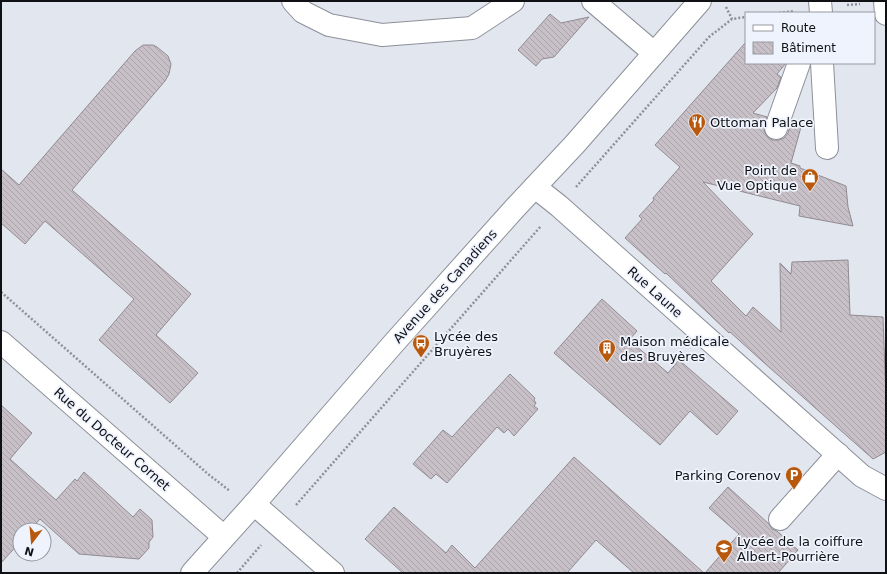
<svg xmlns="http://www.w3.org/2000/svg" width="887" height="574" font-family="'DejaVu Sans',sans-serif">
  <defs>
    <pattern id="building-back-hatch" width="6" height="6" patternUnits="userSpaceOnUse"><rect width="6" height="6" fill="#c8c0c7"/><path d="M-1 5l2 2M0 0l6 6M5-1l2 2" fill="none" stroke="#aba4aa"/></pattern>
  </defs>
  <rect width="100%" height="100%" fill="#e2e6ef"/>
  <!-- building -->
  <g fill="url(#building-back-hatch)" stroke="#928a92">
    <polygon points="550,14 561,23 589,17 554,57 542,59 536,66 518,50"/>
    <polygon points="746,42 746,63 786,63 777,74 781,77 777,88 753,113 767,117 764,131 767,136 772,140 779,140 784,138 788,133 791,124 801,127 791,163 800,166 800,168 846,186 848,207 853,226 799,216 800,206 703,182 753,234 711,281 746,316 753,307 781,332 780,263 791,274 792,262 848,260 850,315 883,317 886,398 886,452 873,459 761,360 730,332 729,333 666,273 665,274 625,238 642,219 639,216 654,200 653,198 680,167 655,145"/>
    <polygon points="143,45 153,45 157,47 168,56 171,64 169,74 165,81 72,190 191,294 156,335 198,373 170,403 99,340 134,299 45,221 25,244 1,223 1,169 19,185 135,51"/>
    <polygon points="602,299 637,331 629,340 668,373 679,360 738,411 717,435 690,411 660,445 554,353"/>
    <polygon points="510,374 535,398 534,400 536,403 534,406 538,409 514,436 508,429 504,433 497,427 447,483 436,474 431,479 413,464 443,430 452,437"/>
    <polygon points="1,405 32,433 10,459 56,500 75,479 77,481 84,472 133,517 140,509 152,520 153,537 149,542 149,548 139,559 79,554 40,519 30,530 20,530 20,542 1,563"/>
    <polygon points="574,457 704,573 634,573 596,540 567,573 403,573 365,539 394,507 446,553 452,545 475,568"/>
    <polygon points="728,487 769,524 772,529 777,531 798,550 778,573 705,573 739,534 709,508"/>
  </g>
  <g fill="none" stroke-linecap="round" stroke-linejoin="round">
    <!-- minor casing -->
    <g stroke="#8d9099" stroke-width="24">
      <g id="minor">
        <polyline points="293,1 303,12 329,25 382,35 472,28 513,1"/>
        <polyline points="593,1 654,53"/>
        <polyline points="820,1 821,13"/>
        <polyline points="822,63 827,148"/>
        <polyline points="776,128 799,63"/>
        <polyline points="535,187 559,206 862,476 886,489"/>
        <polyline points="1,342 224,537"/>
        <polyline points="254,504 333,573"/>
        <polyline points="780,519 838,454"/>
      </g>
    </g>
    <!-- major casing -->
    <g stroke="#8d9099" stroke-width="24">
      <g id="major">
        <polyline points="885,1 886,14"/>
        <polyline points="192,573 254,504 393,344 515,208 575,144 700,1"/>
      </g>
    </g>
    <!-- path -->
    <g stroke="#8e9097" stroke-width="2.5" stroke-dasharray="2 2" stroke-linecap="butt">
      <polyline points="847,5 860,4"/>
      <polyline points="726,7 732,19"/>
      <polyline points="779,13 794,11"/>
      <polyline points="576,187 709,37 732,19 746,17"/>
      <polyline points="1,292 208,474 230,491"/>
      <polyline points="296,505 541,226"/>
      <polyline points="237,573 261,545"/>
    </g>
    <!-- minor -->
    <use href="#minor" stroke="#fff" stroke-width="22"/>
    <!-- major -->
    <use href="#major" stroke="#fff" stroke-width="22"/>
  </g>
  <!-- icons -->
  <defs>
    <g id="restaurant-pin" transform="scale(0.9)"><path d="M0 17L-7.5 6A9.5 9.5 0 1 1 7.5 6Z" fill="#b7580c" stroke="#eff3fd"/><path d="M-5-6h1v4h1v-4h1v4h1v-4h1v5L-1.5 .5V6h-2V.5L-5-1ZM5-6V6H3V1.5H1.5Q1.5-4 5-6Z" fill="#fff"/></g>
    <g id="shop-pin" transform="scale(0.9)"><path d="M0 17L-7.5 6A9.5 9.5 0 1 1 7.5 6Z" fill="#b7580c" stroke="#eff3fd"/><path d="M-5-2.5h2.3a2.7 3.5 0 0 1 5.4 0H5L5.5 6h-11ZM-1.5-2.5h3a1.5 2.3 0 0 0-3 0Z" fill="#fff"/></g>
    <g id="bus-pin" transform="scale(0.9)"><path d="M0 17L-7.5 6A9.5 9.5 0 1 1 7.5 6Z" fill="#b7580c" stroke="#eff3fd"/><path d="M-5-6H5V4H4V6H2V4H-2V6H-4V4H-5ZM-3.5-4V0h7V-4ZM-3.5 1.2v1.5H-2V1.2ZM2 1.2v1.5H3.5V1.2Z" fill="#fff"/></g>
    <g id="building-pin" transform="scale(0.9)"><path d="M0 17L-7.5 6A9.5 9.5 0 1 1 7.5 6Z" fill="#b7580c" stroke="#eff3fd"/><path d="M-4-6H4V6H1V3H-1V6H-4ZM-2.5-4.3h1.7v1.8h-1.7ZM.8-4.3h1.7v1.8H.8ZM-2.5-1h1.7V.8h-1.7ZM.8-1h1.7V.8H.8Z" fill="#fff"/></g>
    <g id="parking-pin" transform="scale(0.9)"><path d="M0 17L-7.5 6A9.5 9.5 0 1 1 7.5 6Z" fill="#b7580c" stroke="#eff3fd"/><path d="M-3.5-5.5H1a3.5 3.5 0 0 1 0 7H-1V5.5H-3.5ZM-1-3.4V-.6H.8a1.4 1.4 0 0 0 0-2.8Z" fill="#fff"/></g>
    <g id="university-pin" transform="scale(0.9)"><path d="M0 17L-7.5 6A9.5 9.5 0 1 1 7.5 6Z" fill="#b7580c" stroke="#eff3fd"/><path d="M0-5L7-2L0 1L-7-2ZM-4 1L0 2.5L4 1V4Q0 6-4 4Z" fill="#fff"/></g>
  </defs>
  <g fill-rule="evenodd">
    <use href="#restaurant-pin" x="697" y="122"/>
    <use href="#shop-pin" x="810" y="177"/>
    <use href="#bus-pin" x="421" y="343"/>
    <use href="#building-pin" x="607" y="348"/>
    <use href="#parking-pin" x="794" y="475"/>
    <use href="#university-pin" x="724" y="548"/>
  </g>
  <g text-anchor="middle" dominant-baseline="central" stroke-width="3.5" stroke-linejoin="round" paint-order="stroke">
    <!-- poi labels -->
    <g font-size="13" fill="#101115" stroke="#eff3fd" text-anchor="start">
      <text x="710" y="122">Ottoman Palace</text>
      <text x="797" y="170" text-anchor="end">Point de<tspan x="797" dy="15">Vue Optique</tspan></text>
      <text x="434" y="336">Lycée des<tspan x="434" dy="15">Bruyères</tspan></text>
      <text x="620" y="341">Maison médicale<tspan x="620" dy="15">des Bruyères</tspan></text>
      <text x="781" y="475" text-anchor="end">Parking Corenov</text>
      <text x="737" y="541">Lycée de la coiffure<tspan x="737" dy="15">Albert-Pourrière</tspan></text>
    </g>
    <!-- street labels -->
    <g font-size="13" fill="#101115" stroke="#eff3fd">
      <text transform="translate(445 286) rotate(-48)">Avenue des Canadiens</text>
      <text transform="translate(655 292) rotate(42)">Rue Laune</text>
      <text transform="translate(112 439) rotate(41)">Rue du Docteur Cornet</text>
    </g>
  </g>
  <!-- border -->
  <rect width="887" height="574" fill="none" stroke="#101115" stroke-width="4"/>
  <!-- legend -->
  <rect x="745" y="12" width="130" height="52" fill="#eff3fd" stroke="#9699a0"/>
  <rect x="753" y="25" width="20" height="6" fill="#ffffff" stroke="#9699a0"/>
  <text x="781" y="32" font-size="12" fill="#101115">Route</text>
  <rect x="753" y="42" width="20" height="12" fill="url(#building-back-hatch)" stroke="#9699a0"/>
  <text x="781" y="52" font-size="12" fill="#101115">Bâtiment</text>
  <!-- north arrow -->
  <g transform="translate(32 542) rotate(196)"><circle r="19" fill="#eff3fd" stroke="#9699a0"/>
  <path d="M0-3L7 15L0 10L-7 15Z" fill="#b7580c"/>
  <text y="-6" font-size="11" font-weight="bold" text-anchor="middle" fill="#101115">N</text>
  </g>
</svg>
